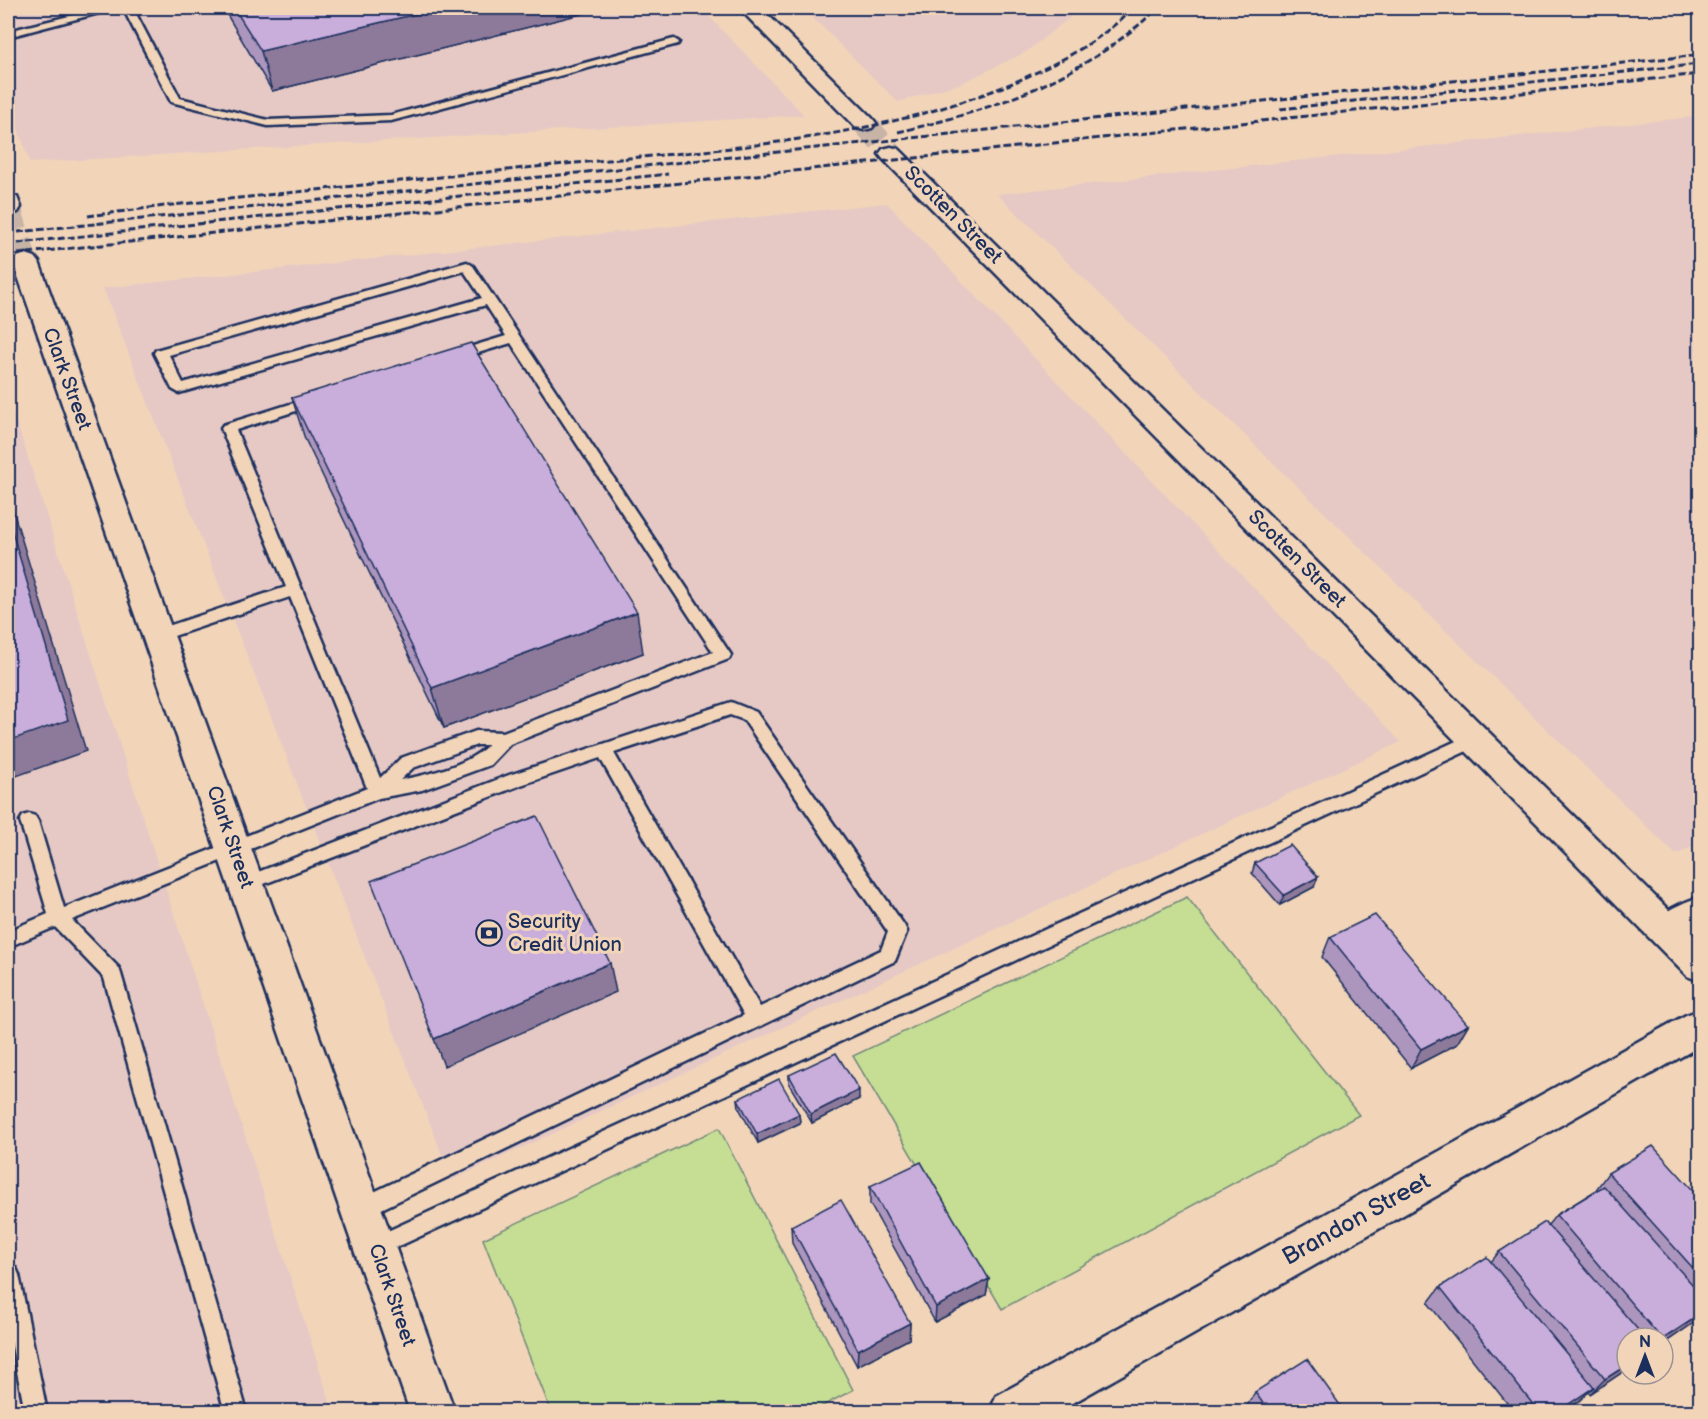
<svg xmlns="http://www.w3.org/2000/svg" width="1708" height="1419" font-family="'Balsamiq Sans',sans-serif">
  <rect width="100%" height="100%" fill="#f2d5b9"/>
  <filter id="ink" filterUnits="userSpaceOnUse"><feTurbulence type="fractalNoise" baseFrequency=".0167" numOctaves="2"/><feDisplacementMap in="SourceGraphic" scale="12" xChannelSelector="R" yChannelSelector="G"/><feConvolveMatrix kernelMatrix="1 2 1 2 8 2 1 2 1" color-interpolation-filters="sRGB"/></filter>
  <g filter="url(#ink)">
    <!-- built -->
    <g fill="#e6c9c4">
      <polygon points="8,8 701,8 804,115 30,163 8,101"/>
      <polygon points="803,8 1082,8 1026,52 962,83 898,102"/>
      <polygon points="1700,116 1700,843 1676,855 997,194"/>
      <polygon points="887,203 1401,742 452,1180 103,288"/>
      <polygon points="8,395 333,1411 8,1411"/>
    </g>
    <!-- green -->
    <g fill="#c5de94" stroke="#708679" stroke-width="1.5">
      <polygon points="1187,897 1359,1115 1002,1309 853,1056"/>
      <polygon points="719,1128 853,1390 813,1411 551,1411 483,1239"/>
    </g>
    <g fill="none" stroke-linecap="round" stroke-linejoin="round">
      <!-- secondary-tunnel -->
      <g stroke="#c7b4a7" stroke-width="24" stroke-dasharray="24 12" stroke-linecap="butt">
        <polyline points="864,123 891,154"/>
        <polyline points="9,207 26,262"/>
      </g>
      <!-- lane casing -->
      <g stroke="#1b2f5e" stroke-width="5">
        <g id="lane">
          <polygon points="102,8 118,8 8,37 8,31"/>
          <polygon points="123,8 133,8 180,98 268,120 391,115 670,40 674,39 679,42 678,44 391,121 268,126 171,102"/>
          <path d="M467,262L473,266L731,655L729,659L510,744L490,765L422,790L379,798L72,920L119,968L121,974L247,1412H225L104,978L55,927L8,947V931L48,914L20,821L23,816L29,814L35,816L38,821L64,908L367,788L290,597L159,641L153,639L151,635L153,631L286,587L221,428L223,425L316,396L321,397L323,400L321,403L236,430L380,778L401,758L476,731L503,732L713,652L511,343L455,360L448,356L450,353L506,336L486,305L179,393L172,389L154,353L156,350ZM464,271L482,298L183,383L169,355ZM477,745H488C469,765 427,775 400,780L413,768Z"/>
          <path d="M731,702L756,712L904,925L907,931L895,961L369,1215L362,1218L355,1215L352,1208L355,1201L744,1015L600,758L521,785L246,891L240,889L237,884L240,879L509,775ZM730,715L744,720L888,932L881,950L760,1007L614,753Z"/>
          <polygon points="1476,732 1482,734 1484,739 1482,744 382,1254 375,1257 368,1254 364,1247 368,1240"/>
          <polygon points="8,1265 16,1268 19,1275 47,1412 25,1412 8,1326"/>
        </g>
      </g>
      <!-- street casing -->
      <g stroke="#1b2f5e" stroke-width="5">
        <g id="street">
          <path d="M1700,897V930L1667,947L1654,942L1649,931C1657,913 1681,903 1700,897Z"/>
          <polygon points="1700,1010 1700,1046 1057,1412 990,1412 996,1396 1686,1015"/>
        </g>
      </g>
      <!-- secondary casing -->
      <g stroke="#1b2f5e" stroke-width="5">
        <g id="secondary">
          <polygon points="739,8 761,8 872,118 876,123 872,128 864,130 856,128"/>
          <polygon points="891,147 899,149 1700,941 1700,981 1687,976 883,159 879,154 883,149"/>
          <polygon points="8,195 17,197 21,207 18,212 8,214"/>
          <polygon points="26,254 35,257 39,262 455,1412 410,1412 13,262 17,257"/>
        </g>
      </g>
      <!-- lane -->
      <use href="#lane" fill="#f2d5b9" fill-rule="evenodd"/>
      <!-- street -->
      <use href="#street" fill="#f2d5b9" fill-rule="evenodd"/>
      <!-- secondary -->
      <use href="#secondary" fill="#f2d5b9" fill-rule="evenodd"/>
      <!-- rail -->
      <g stroke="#1b2f5e" stroke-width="3" stroke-dasharray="7 3" stroke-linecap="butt">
        <polyline points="1280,109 1700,64"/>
        <path d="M898,132C997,109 1083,78 1158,8"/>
        <path d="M88,216L172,205C296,192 421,179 545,166C703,150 867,144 1015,82C1059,63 1099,42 1133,8"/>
        <polyline points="8,233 1700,55"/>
        <polyline points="8,244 668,174"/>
        <polyline points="8,255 1700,74"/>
      </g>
    </g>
    <!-- wall -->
    <g fill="#ad96bd" stroke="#1b2f5e" stroke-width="1.5">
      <polygon points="223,8 605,8 272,91"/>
      <polygon points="292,398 643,653 444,728 305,439"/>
      <polygon points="1255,863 1314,887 1280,905 1252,873"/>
      <polygon points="1330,937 1457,1044 1411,1068 1322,957"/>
      <polygon points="789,1075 859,1099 812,1123 789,1084"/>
      <polygon points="738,1099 799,1114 800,1123 758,1143 739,1108"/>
      <polygon points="1608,1173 1701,1199 1701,1314 1695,1322 1663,1344 1663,1338 1627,1338 1627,1369 1590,1394 1588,1392 1579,1401 1563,1412 1514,1412 1428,1303 1440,1287 1491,1262 1499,1252 1548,1225 1556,1215 1595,1191"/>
      <polygon points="870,1186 989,1279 986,1295 935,1322 870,1204"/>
      <polygon points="791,1226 910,1323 909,1339 857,1366 792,1243"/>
      <polygon points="1255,1392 1345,1412 1251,1412 1247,1406"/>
    </g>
    <!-- shaded-wall -->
    <g fill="#8d7a9a" stroke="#1b2f5e" stroke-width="1.5">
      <polygon points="441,8 605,8 272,91 261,51"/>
      <polygon points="8,494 86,751 8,779"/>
      <polygon points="637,612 643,653 444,728 432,688"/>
      <polygon points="1318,877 1314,887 1280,905 1284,895"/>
      <polygon points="610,963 616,992 444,1066 434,1039"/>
      <polygon points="1468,1025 1457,1044 1411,1068 1421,1049"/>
      <polygon points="859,1090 859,1099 812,1123 811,1114"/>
      <polygon points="799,1114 800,1123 758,1143 757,1134"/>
      <polygon points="989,1279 986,1295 935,1322 936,1307"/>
      <polygon points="1701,1314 1701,1317 1695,1322 1663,1344 1663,1339"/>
      <polygon points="910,1323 909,1339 857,1366 858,1350"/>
      <polygon points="1627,1365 1627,1369 1590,1394 1605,1379"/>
      <polygon points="1594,1387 1579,1401 1563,1412 1557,1412"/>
    </g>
    <!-- building -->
    <g fill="#c9aedc" stroke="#1b2f5e" stroke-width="1.5">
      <polygon points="234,8 441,8 261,51"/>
      <polygon points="471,343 637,612 432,688 292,398"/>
      <polygon points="8,518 68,720 8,741"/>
      <polygon points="537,816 610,963 434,1039 371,881"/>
      <polygon points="1290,845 1318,877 1284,895 1255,863"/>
      <polygon points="1375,915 1468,1025 1421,1049 1330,937"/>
      <polygon points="836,1053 859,1090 811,1114 789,1075"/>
      <polygon points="779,1079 799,1114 757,1134 738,1099"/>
      <polygon points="1653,1146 1701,1199 1701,1277 1608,1173"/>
      <polygon points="921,1162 989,1279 936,1307 870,1186"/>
      <polygon points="1604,1186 1701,1294 1701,1314 1663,1339 1663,1338 1661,1338 1556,1215"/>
      <polygon points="841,1200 910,1323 858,1350 791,1226"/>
      <polygon points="1545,1222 1645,1338 1627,1338 1627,1365 1605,1379 1499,1252"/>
      <polygon points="1487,1257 1594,1387 1557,1412 1539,1412 1440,1287"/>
      <polygon points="1307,1359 1345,1412 1269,1412 1255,1392"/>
      <polygon points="1235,1404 1240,1412 1223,1412"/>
    </g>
  </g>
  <!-- icons -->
  <defs>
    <g id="bank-ring" transform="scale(1.35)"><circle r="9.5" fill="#f2d5b9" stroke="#1b2f5e" stroke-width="1.5"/><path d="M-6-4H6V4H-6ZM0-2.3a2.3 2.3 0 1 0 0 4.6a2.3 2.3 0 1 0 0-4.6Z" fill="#1b2f5e"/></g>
  </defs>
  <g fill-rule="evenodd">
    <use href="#bank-ring" x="489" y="933"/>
  </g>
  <g text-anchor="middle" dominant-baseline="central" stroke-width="6" stroke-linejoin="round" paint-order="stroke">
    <!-- street labels -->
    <g font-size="20" fill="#1b2f5e" stroke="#f2d5b9">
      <text transform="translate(953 215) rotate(45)">Scotten Street</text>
      <text transform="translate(67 379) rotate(70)">Clark Street</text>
      <text transform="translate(1297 559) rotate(45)">Scotten Street</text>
      <text transform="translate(230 837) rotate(71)">Clark Street</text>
      <text transform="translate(392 1295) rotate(71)">Clark Street</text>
    </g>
    <!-- poi labels -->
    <g font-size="20" fill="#1b2f5e" stroke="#f2d5b9" text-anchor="start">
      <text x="508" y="922">Security<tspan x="508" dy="23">Credit Union</tspan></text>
    </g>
    <!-- near-street labels -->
    <g font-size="24" fill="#1b2f5e" stroke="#f2d5b9">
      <text transform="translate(1356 1219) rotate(-29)">Brandon Street</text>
    </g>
  </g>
  <!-- margin -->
  <rect width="1708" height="1419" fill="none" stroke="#f2d5b9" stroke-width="30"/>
  <rect x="15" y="15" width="1678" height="1389" fill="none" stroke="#1b2f5e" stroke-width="2" filter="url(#ink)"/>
  <!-- north arrow -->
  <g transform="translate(1645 1356)"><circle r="28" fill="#f2d5b9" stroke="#9c9395" stroke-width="1.5"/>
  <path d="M0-4.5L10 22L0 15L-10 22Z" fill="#1b2f5e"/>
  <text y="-9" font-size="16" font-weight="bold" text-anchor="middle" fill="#1b2f5e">N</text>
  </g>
</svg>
